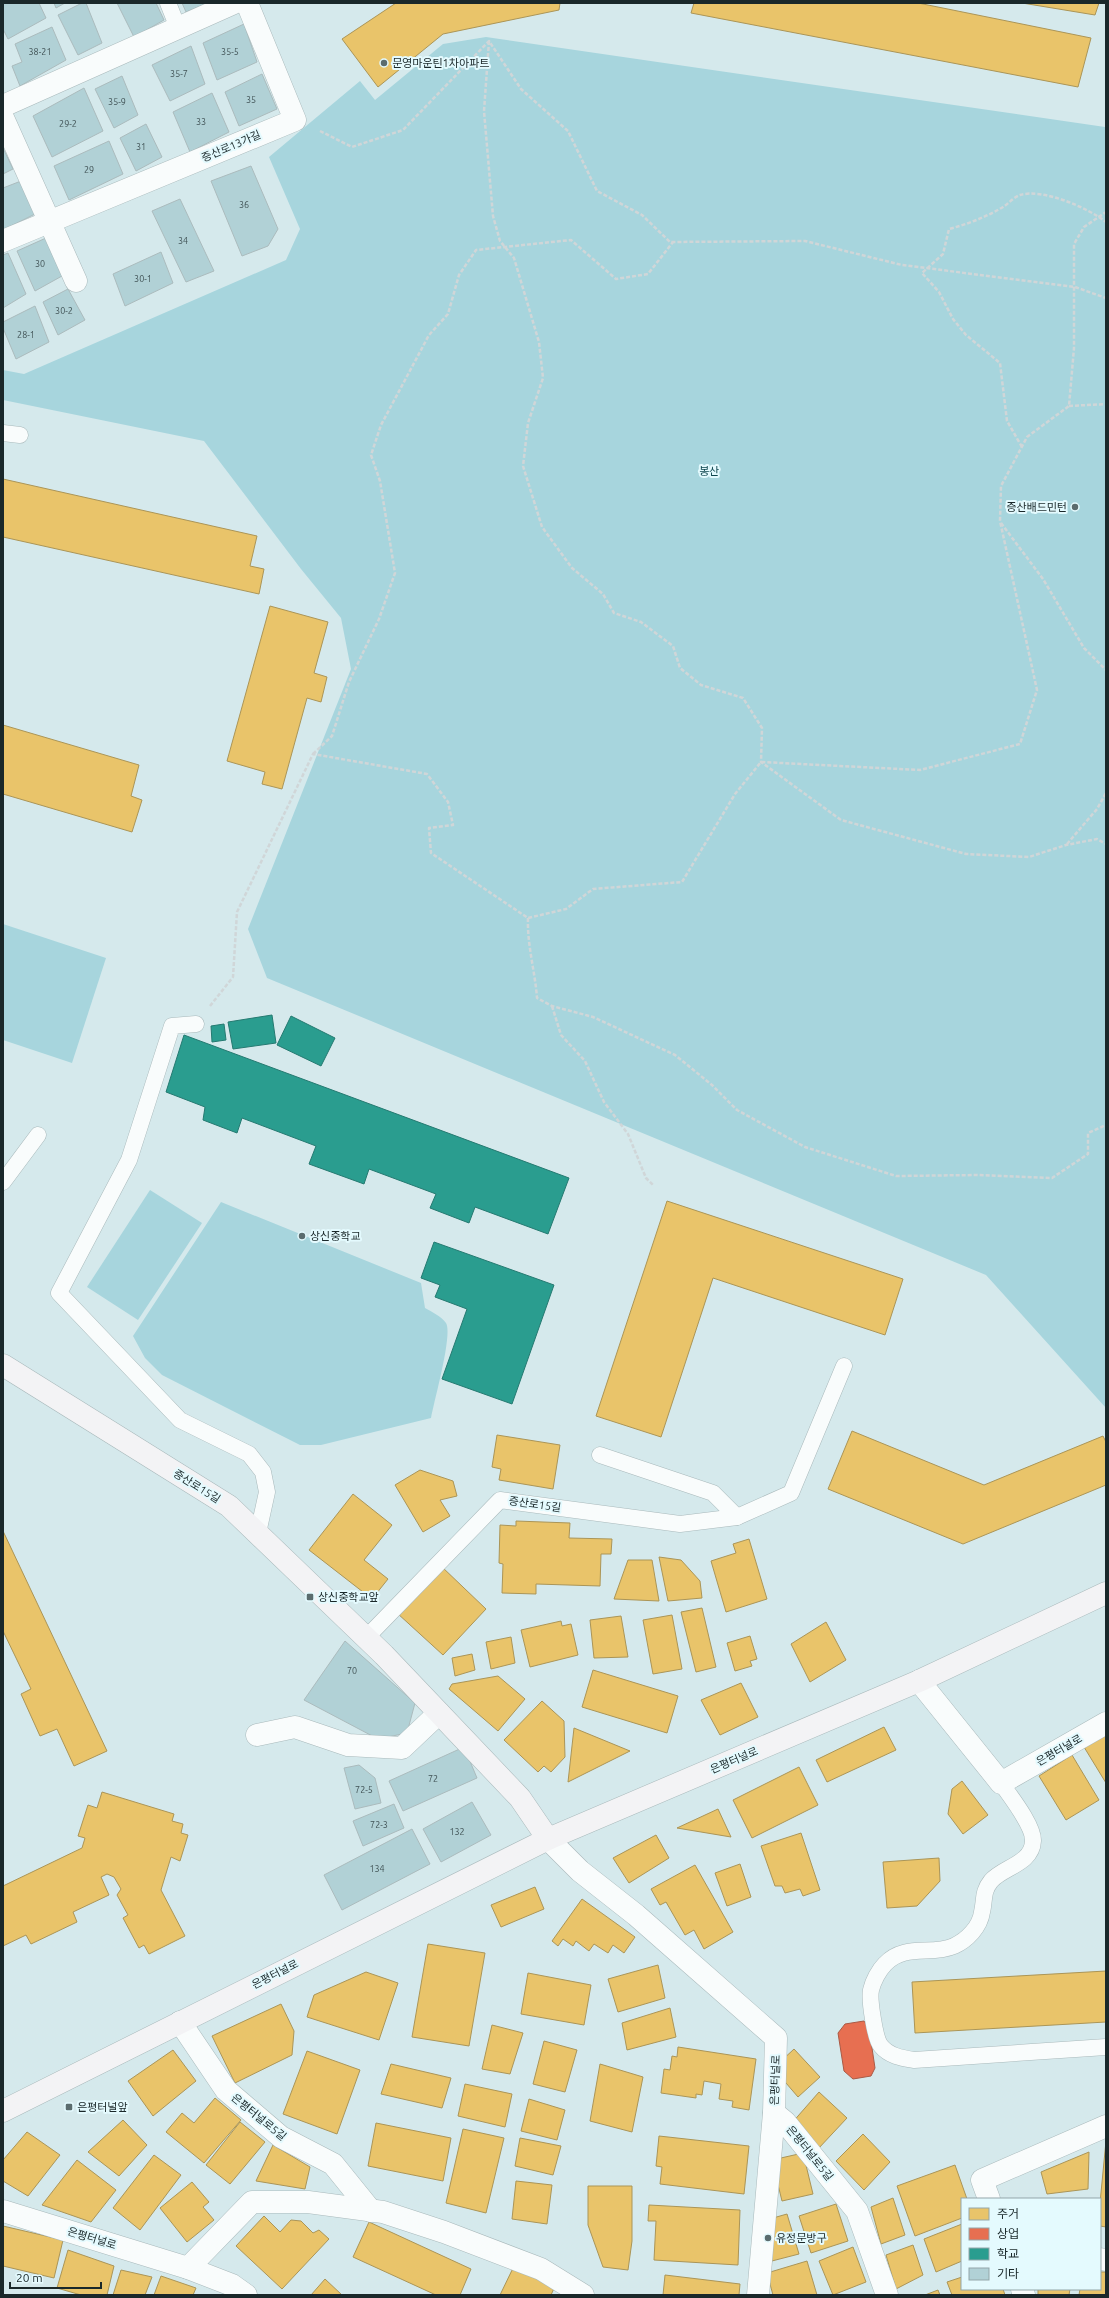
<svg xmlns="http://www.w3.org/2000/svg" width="1109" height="2298" font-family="Ubuntu,'Noto Sans KR',sans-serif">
  <rect width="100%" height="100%" fill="#d5e9ec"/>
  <!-- green -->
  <g fill="#a7d5dd">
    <polygon points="486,37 1105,127 1106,126 1106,1408 986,1275 267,978 248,929 351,669 341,618 301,569 204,441 3,400 3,370 24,374 286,260 300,229 269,157 360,81 375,100 443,44"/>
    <polygon points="3,924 106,958 72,1063 3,1040"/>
    <polygon points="150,1190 202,1223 138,1320 87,1287"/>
    <path d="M221,1202L421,1283L425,1308C432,1312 441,1316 446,1323C453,1334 434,1401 431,1418L321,1445H300L162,1375L145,1358L133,1336Z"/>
  </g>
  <!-- homes -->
  <g fill="#e9c46a" stroke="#ab9557">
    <polygon points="396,3 560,3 559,10 443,34 378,87 342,39"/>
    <polygon points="694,3 918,3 1091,38 1078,87 691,13"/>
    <polygon points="1022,3 1099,3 1095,15"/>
    <polygon points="3,479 257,536 250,566 264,569 259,594 3,537"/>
    <polygon points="270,606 328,622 314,673 327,677 321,702 307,698 282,789 262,784 265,772 227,761"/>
    <polygon points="3,725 139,765 131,796 142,800 132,832 3,794"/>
    <polygon points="667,1201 903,1279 885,1335 713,1278 661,1437 596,1416"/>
    <polygon points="852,1431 984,1485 1103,1436 1106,1442 1106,1485 963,1544 828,1489"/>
    <polygon points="497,1435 560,1445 553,1489 499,1480 501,1469 492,1467"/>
    <polygon points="420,1470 453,1481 457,1496 440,1500 450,1516 423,1532 395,1485"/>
    <polygon points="353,1494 392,1525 364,1560 388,1579 372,1599 309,1550"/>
    <polygon points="516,1521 570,1523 569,1538 612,1539 611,1554 601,1554 600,1586 536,1584 536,1594 502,1593 503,1564 499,1563 500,1525 516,1526"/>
    <polygon points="3,1531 107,1751 74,1766 57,1729 40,1736 21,1694 31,1689 3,1631"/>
    <polygon points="749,1539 767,1599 726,1612 711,1561 736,1553 733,1544"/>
    <polygon points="659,1557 681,1560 700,1581 702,1598 668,1601"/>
    <polygon points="628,1560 652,1560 659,1601 614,1599"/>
    <polygon points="441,1566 486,1609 443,1655 397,1613"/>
    <polygon points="702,1608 716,1667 696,1672 681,1612"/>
    <polygon points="672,1615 682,1669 653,1674 643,1620"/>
    <polygon points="621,1616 628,1657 594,1658 590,1620"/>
    <polygon points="561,1621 562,1626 571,1624 578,1655 530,1667 521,1630"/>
    <polygon points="826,1622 846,1660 810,1682 791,1644"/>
    <polygon points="750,1636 757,1659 750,1661 752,1666 735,1671 727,1643"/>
    <polygon points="511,1637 515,1663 491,1669 486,1642"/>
    <polygon points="472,1654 475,1670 455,1676 452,1658"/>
    <polygon points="593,1670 678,1696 667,1733 582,1707"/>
    <polygon points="498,1676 525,1699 498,1731 449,1689 452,1684"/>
    <polygon points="741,1683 758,1717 720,1735 701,1700"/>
    <polygon points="542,1701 564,1721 565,1757 551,1772 544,1766 538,1772 504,1740"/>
    <polygon points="884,1727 896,1750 827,1782 816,1760"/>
    <polygon points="574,1728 630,1751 568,1782"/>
    <polygon points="1106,1734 1106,1783 1084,1747"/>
    <polygon points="1072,1755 1099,1800 1066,1820 1039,1776"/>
    <polygon points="799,1767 818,1805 752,1838 733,1800"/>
    <polygon points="962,1781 988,1815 963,1834 948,1814 952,1789"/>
    <polygon points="102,1792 174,1814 172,1821 183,1824 181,1833 188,1835 180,1861 171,1857 161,1890 185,1936 149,1954 144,1945 139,1948 123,1918 128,1915 117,1895 121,1889 114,1877 107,1874 101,1877 109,1895 73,1912 77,1922 31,1944 26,1935 3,1946 3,1886 82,1848 85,1838 78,1836 88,1805 97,1808"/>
    <polygon points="718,1809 731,1837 677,1828"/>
    <polygon points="801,1833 820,1890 803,1896 800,1889 785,1893 782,1886 775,1886 761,1846"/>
    <polygon points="656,1835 669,1858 629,1883 613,1858"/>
    <polygon points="939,1858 940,1881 917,1906 887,1908 883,1862"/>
    <polygon points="740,1864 751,1897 727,1906 715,1873"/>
    <polygon points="695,1865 733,1932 704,1949 694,1930 685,1935 666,1902 660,1905 651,1889"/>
    <polygon points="535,1887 544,1909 501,1927 491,1905"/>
    <polygon points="582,1899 635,1937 624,1953 613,1945 608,1953 594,1944 589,1951 576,1941 573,1946 563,1939 558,1946 552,1941"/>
    <polygon points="428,1944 485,1953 469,2046 412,2037"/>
    <polygon points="658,1965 665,1998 618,2012 608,1979"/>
    <polygon points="1106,1971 1106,2022 915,2033 912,1982"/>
    <polygon points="366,1972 398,1983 379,2040 307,2017 314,1995"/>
    <polygon points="528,1973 591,1985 584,2025 521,2014"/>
    <polygon points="281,2004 294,2031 292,2055 235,2083 212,2036"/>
    <polygon points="670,2008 676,2037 627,2050 622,2023"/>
    <polygon points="492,2025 523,2033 510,2074 482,2069"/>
    <polygon points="544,2041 577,2050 565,2092 533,2084"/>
    <polygon points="678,2047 756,2059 749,2110 732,2107 733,2101 719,2099 721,2084 704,2081 702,2095 696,2094 696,2098 661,2093 664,2069 670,2070 672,2056 677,2057"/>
    <polygon points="794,2049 820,2077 798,2097 780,2076 779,2063"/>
    <polygon points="173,2050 196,2081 153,2116 128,2081"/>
    <polygon points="307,2051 360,2070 337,2134 283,2114"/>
    <polygon points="391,2064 451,2078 442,2108 381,2094"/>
    <polygon points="600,2064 643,2077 632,2132 590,2121"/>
    <polygon points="465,2084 512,2094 505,2127 458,2116"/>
    <polygon points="819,2092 847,2118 818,2149 791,2124"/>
    <polygon points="215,2098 241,2120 204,2163 166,2132 182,2113 194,2123"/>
    <polygon points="529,2099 565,2110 557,2140 521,2131"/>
    <polygon points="123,2120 147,2145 119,2176 88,2152"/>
    <polygon points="240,2122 265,2142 230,2184 206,2165"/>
    <polygon points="376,2123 451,2138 443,2181 368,2166"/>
    <polygon points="463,2129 504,2138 486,2213 446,2203"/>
    <polygon points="27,2132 60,2155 28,2196 3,2181 3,2160"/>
    <polygon points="863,2134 890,2162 864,2190 836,2161"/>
    <polygon points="659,2136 749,2146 744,2194 660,2184 662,2167 656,2166"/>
    <polygon points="520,2138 561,2146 553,2175 515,2166"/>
    <polygon points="1106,2141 1106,2227 1100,2226 1100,2203"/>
    <polygon points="273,2145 310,2167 305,2189 256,2181"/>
    <polygon points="1089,2152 1088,2189 1047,2194 1041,2172"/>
    <polygon points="803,2153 813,2194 782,2201 772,2160"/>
    <polygon points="154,2155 181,2175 140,2230 113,2208"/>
    <polygon points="77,2160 116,2190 91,2222 42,2205"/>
    <polygon points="955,2165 967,2199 962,2199 962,2218 915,2236 897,2186"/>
    <polygon points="516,2181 552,2185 547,2224 512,2219"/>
    <polygon points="192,2182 209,2202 203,2207 214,2220 187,2242 160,2208"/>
    <polygon points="588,2186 632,2186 632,2241 628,2270 603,2267 588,2225"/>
    <polygon points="893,2198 905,2235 881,2244 871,2207"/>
    <polygon points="836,2204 848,2241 811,2253 799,2216"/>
    <polygon points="649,2205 740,2210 738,2265 654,2260 656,2221 648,2221"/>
    <polygon points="787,2214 799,2254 768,2262 773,2218"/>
    <polygon points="264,2216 280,2232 291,2220 301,2221 313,2233 319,2230 329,2239 282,2289 236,2246"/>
    <polygon points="369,2222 471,2269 460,2295 436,2295 353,2257"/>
    <polygon points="962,2224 962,2261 936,2272 924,2239"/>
    <polygon points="3,2226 63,2240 54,2278 3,2266"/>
    <polygon points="913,2245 923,2275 896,2289 886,2255"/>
    <polygon points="853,2247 866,2282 833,2295 819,2261"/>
    <polygon points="68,2250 114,2266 107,2295 81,2295 57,2288"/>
    <polygon points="807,2261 817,2295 773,2295 767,2273"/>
    <polygon points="515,2264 556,2284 551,2295 500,2295"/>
    <polygon points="121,2270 152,2277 145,2295 113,2295"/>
    <polygon points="1100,2272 1106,2272 1106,2295 1079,2295 1080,2289 1100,2289"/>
    <polygon points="665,2275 740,2284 739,2295 663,2295"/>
    <polygon points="161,2276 196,2288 193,2295 154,2295"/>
    <polygon points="962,2277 962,2289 1003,2289 1005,2295 952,2295 947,2282"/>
    <polygon points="325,2279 342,2295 311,2295"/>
    <polygon points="1038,2289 1070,2289 1069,2295 1038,2295"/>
    <polygon points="938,2290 940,2295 925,2295"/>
  </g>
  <!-- shops -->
  <polygon fill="#e76f51" stroke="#aa5a45" points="864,2021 869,2028 875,2068 871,2076 853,2079 844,2071 838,2033 845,2024"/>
  <!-- schools -->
  <g fill="#2a9d8f" stroke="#257a71">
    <polygon points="272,1015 276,1043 233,1049 228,1022"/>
    <polygon points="291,1016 335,1038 321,1066 277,1045"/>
    <polygon points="224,1024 226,1040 212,1042 211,1026"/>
    <polygon points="184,1035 569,1178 548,1234 475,1207 469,1223 430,1208 436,1194 369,1169 364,1184 309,1164 316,1146 242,1118 237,1133 203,1120 205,1107 166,1092"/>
    <polygon points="434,1242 554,1285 512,1404 442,1379 467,1309 435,1297 440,1285 421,1278"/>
  </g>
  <!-- building -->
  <g fill="#b1d1d6" stroke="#abbbbd">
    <polygon points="3,3 39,3 46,18 8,39 3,29"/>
    <polygon points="54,3 65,3 56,8"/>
    <polygon points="82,3 86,3 102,43 78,55 58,15"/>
    <polygon points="117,3 156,3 164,20 134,37"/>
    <polygon points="182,3 208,3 186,12"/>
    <polygon points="244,24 257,62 217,80 203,43"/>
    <polygon points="52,27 66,60 20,86 12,66 22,62 15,44"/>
    <polygon points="191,46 205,84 170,101 152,65"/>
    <polygon points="262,74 277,109 239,126 225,92"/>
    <polygon points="122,76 138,115 114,128 95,89"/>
    <polygon points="84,88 103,131 52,157 33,116"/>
    <polygon points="212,93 229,132 190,152 173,112"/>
    <polygon points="146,124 162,157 136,171 120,138"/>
    <polygon points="109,141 123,174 69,200 54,166"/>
    <polygon points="3,148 13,169 3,174"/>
    <polygon points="251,166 278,229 268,246 242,256 211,181"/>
    <polygon points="21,181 35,214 3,230 3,188"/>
    <polygon points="180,199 214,271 186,282 152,211"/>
    <polygon points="46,238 62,276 35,291 17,251"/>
    <polygon points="161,252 173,283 125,306 113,274"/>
    <polygon points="8,253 26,294 3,308 3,255"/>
    <polygon points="68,289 85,320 58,335 43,302"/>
    <polygon points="35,306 49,342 16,359 3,328 3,322"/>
    <polygon points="345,1641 415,1703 407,1733 378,1739 304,1700"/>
    <polygon points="464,1747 477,1778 403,1811 389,1781"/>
    <polygon points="359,1765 375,1778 381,1803 355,1809 344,1768"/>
    <polygon points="472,1802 491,1835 441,1862 423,1829"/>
    <polygon points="394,1804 404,1828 363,1846 353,1821"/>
    <polygon points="412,1829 430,1864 342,1910 324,1875"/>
  </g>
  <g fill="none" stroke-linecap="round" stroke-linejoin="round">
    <!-- lane casing -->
    <g stroke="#a9b9bb" stroke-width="17">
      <g id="lane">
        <polyline points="168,3 178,28"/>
        <polyline points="3,433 20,435"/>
        <polyline points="196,1024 172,1026 129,1160 59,1293 180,1420 249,1454 263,1472 267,1492 258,1533"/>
        <polyline points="3,1182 38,1135"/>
        <polyline points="600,1455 713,1493 737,1517"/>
        <polyline points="366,1638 500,1500 680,1524 737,1517 791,1493 844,1366"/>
        <path d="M1001,1783C1010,1796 1034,1826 1033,1841C1032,1864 1003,1867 991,1881C982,1892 985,1900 982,1912C980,1927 967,1940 954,1946C931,1956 905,1943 885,1964C879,1970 873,1981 871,1990C869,2000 875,2039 881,2046C889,2056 902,2058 914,2060L1106,2047"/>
      </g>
    </g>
    <!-- street casing -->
    <g stroke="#a9b9bb" stroke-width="23">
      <g id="street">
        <polyline points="3,106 234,3"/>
        <polyline points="3,118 76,281"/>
        <polyline points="3,241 295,120 247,3"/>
        <polyline points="919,1681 1001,1783 1106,1723"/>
        <polyline points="257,1735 295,1727 348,1745 402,1748 439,1713"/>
        <polyline points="548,1839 580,1871 636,1915 776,2038 774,2113 758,2295"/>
        <polyline points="180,2022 226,2090 281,2137 333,2164 371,2211"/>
        <polyline points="774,2113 785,2122 857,2211 887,2295"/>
        <polyline points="989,2199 982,2180 1106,2126"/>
        <polyline points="3,2211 188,2268 232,2285 246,2295"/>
        <polyline points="1100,2259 1106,2260"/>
        <polyline points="188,2268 252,2202 308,2202 383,2212 444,2232 541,2269 583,2295"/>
        <polyline points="1022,2289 1024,2295"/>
      </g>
    </g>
    <!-- secondary casing -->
    <g stroke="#a9b9bb" stroke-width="23">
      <g id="secondary">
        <polyline points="3,1365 229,1506 384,1655 520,1798 548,1839"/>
        <polyline points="3,2111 548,1839 919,1681 1106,1593"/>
      </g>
    </g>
    <!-- path -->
    <g stroke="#d0d6d8" stroke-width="2.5" stroke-dasharray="4 2" stroke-linecap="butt">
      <polyline points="489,41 484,111 493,216 500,241 514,258 539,342 543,378 528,423 523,466 542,527 572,568 603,594 614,613 641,622 673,646 680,668 701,685 743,698 762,728 761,762 841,820 966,854 1029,857 1066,845 1097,839 1106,844"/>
      <polyline points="320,131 352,147 403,130 489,41 521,89 568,131 597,191 642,215 670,242 805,241 902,265 1075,287 1106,298"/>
      <polyline points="1069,406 1106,404"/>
      <path d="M1022,447L1007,421L1000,363L966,335L953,319L939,292L922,273L943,254L949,229C968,224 986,217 1003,207C1008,204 1014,197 1020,195C1043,188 1088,208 1106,222"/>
      <polyline points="1001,523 1043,579 1084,648 1106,670"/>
      <polyline points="313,754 332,736 349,682 379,619 395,573 380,481 371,455 381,425 429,335 448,314 459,275 476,250 571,240 616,279 648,274 673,242"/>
      <polyline points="1067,844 1097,809 1106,793"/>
      <path d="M528,918C527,945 535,971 537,998L552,1006L593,1017L675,1055L712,1085L737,1110L805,1147L896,1176L978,1175L1052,1178L1088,1154V1133L1106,1125"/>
      <polyline points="210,1006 233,977 237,912 313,754 427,774 448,802 453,825 429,828 431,853 528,918 566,909 593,889 682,882 735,794 761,762 920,770 1020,744 1037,690 1000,521 1001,486 1027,437 1069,406 1074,348 1074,244 1084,227 1106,212"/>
      <polyline points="552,1006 561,1035 585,1061 604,1102 628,1134 646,1178 654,1186"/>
    </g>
    <!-- lane -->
    <use href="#lane" stroke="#f9fcfc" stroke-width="16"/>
    <!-- street -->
    <use href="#street" stroke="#f9fcfc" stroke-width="22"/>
    <!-- secondary -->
    <use href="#secondary" stroke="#f3f3f5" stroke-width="22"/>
  </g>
  <!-- markers -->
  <g fill="#5b6c6e" stroke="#e4fafe" stroke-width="1.5">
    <circle cx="384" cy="63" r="4"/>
    <circle cx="1075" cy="507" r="4"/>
    <circle cx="302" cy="1236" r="4"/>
    <rect x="306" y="1593" width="8" height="8" rx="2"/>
    <rect x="65" y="2103" width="8" height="8" rx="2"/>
    <circle cx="768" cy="2238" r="4"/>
  </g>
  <g text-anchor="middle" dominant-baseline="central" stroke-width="4" stroke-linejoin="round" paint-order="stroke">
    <!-- number labels -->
    <g font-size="9" fill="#405255">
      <text x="40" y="52">38-21</text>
      <text x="230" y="52">35-5</text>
      <text x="179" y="74">35-7</text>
      <text x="251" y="100">35</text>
      <text x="117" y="102">35-9</text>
      <text x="201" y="122">33</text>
      <text x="68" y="124">29-2</text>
      <text x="141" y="147">31</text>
      <text x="89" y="170">29</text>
      <text x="244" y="205">36</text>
      <text x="183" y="241">34</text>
      <text x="40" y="264">30</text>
      <text x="143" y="279">30-1</text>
      <text x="64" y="311">30-2</text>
      <text x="26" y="335">28-1</text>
      <text x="352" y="1671">70</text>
      <text x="433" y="1779">72</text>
      <text x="364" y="1790">72-5</text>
      <text x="379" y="1825">72-3</text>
      <text x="457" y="1832">132</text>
      <text x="377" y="1869">134</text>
    </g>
    <!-- poi labels -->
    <g font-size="11" fill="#1a282a" stroke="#e4fafe" text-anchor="start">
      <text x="392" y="63">문영마운틴1차아파트</text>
      <text x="1067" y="507" text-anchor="end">증산배드민턴</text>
      <text x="310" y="1236">상신중학교</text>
      <text x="318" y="1597">상신중학교앞</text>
      <text x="77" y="2107">은평터널앞</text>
      <text x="776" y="2238">유정문방구</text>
    </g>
    <!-- street labels -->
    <g font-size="11" fill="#1a282a" stroke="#e4fafe">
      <text transform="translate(231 146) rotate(-23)">증산로13가길</text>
      <text transform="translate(197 1486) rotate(32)">증산로15길</text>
      <text transform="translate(535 1504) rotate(8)">증산로15길</text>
      <text transform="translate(1059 1750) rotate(-30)">은평터널로</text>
      <text transform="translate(734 1760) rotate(-23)">은평터널로</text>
      <text transform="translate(275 1974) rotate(-27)">은평터널로</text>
      <text transform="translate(775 2080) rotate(-88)">은평터널로</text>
      <text transform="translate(259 2117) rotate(39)">은평터널로5길</text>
      <text transform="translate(810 2153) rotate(51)">은평터널로5길</text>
      <text transform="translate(92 2238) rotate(17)">은평터널로</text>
    </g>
    <!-- park labels -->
    <g font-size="11" fill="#0d454d" stroke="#e4fafe">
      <text x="709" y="471">봉산</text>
    </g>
  </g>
  <!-- border -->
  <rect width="1109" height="2298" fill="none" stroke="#1a282a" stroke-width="8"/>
  <!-- legend -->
  <rect x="961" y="2198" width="140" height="92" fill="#e4fafe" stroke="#93a6a9"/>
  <rect x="969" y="2208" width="20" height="12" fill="#e9c46a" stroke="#93a6a9"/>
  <text x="997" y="2218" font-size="12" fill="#1a282a">주거</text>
  <rect x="969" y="2228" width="20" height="12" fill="#e76f51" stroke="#93a6a9"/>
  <text x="997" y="2238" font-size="12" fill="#1a282a">상업</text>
  <rect x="969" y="2248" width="20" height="12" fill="#2a9d8f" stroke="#93a6a9"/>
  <text x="997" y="2258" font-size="12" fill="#1a282a">학교</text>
  <rect x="969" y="2268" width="20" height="12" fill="#b1d1d6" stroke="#93a6a9"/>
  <text x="997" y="2278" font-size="12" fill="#1a282a">기타</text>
  <!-- scale -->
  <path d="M10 2282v6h91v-6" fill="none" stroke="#1a282a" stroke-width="2"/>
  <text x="16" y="2282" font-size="12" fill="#1a282a" stroke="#e4fafe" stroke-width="3" paint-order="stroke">20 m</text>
</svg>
